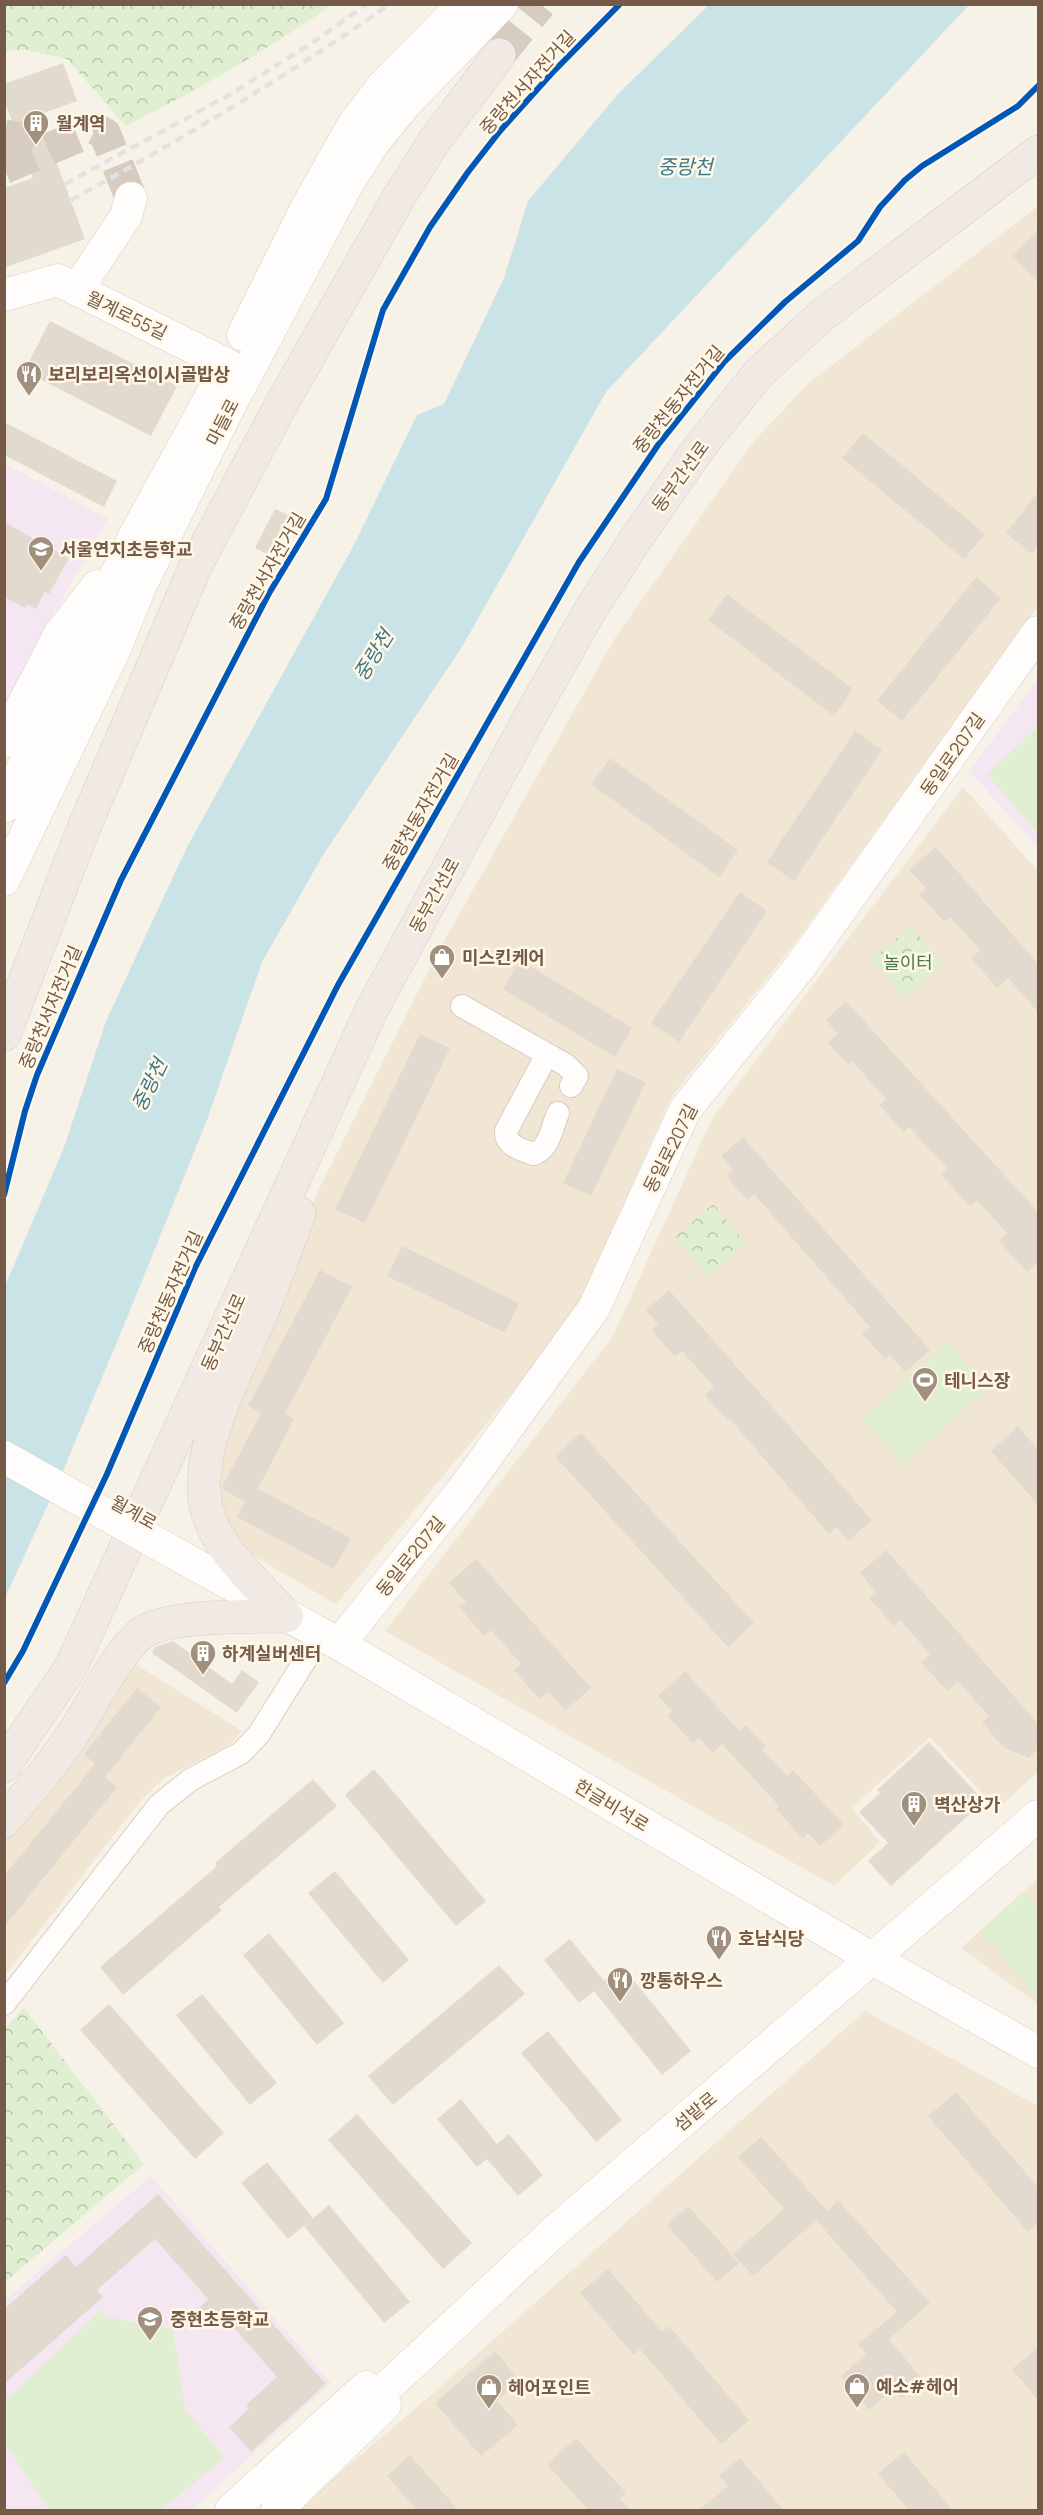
<svg xmlns="http://www.w3.org/2000/svg" width="1043" height="2515" font-family="Manrope,'Noto Sans KR',sans-serif">
  <defs>
    <pattern id="forest-crowns" width="20" height="18" patternUnits="userSpaceOnUse" patternTransform="scale(1.5)"><rect width="20" height="18" fill="#e0eed1"/><path d="M2 6a3 3 0 1 1 6 0M12 15a3 3 0 1 1 6 0" fill="none" stroke="#bac4ab"/></pattern>
  </defs>
  <rect width="100%" height="100%" fill="#f7f2e7"/>
  <!-- residential -->
  <g fill="#f1e5d4">
    <polygon points="1038,206 1038,606 788,952 672,1096 569,1325 336,1604 206,1528 199,1445 323,1181 438,952 615,638 754,441 809,383"/>
    <polygon points="963,787 1038,871 1038,1772 997,1809 930,1737 852,1808 880,1842 834,1886 385,1631 613,1336 713,1117"/>
    <polygon points="135,1664 242,1731 228,1746 163,1779 140,1801 5,1975 5,1831"/>
    <polygon points="1038,1878 1038,2004 961,1948"/>
    <polygon points="865,2011 1038,2106 1038,2510 296,2510 422,2403"/>
  </g>
  <!-- education -->
  <g fill="#f4e7f1">
    <polygon points="5,464 108,519 47,625 5,706"/>
    <polygon points="1038,679 1038,847 969,771"/>
    <polygon points="151,2176 331,2383 192,2510 8,2510 4,2506 4,2301"/>
  </g>
  <!-- forest -->
  <g fill="url(#forest-crowns)">
    <path d="M4,5L5,4L331,5C267,51 197,90 126,126L67,59L26,50L5,51Z"/>
    <polygon points="911,926 944,965 905,998 872,959"/>
    <polygon points="713,1204 746,1244 708,1276 675,1237"/>
    <polygon points="24,2008 144,2164 5,2282 5,2029"/>
  </g>
  <!-- pitch -->
  <g fill="#e0eed1">
    <polygon points="1038,727 1038,833 987,774"/>
    <polygon points="948,1342 988,1388 903,1464 863,1419"/>
    <polygon points="1024,1893 1038,1912 1037,1997 981,1931"/>
    <polygon points="102,2309 106,2317 173,2329 185,2409 224,2458 161,2510 49,2510 5,2443 5,2401"/>
  </g>
  <!-- water -->
  <polygon fill="#c9e3e7" points="709,5 969,5 606,392 462,647 323,855 262,962 207,1120 129,1313 60,1478 5,1598 5,1286 63,1150 106,1021 187,847 355,543 417,415 444,404 504,278 528,201 618,94"/>
  <!-- building -->
  <g fill="#e3dacf">
    <polygon points="63,63 77,101 39,115 85,239 4,268 4,188 33,178 4,100 4,84"/>
    <polygon points="1038,230 1038,282 1013,256"/>
    <polygon points="50,321 177,386 151,436 24,371"/>
    <polygon points="4,422 117,481 104,507 4,455"/>
    <polygon points="863,433 985,534 964,559 842,458"/>
    <polygon points="1038,492 1038,545 1032,554 1006,533"/>
    <polygon points="275,509 289,516 269,555 255,548"/>
    <polygon points="4,522 69,558 49,594 45,591 36,609 27,604 25,608 4,597"/>
    <polygon points="976,577 1001,598 902,721 877,701"/>
    <polygon points="727,594 853,689 834,716 708,620"/>
    <polygon points="855,731 882,750 794,881 767,862"/>
    <polygon points="610,758 738,850 719,877 591,784"/>
    <polygon points="936,847 1038,964 1038,1012 1008,978 997,988 971,958 980,950 950,917 944,922 919,894 926,888 909,870"/>
    <polygon points="740,892 767,911 679,1042 651,1023"/>
    <polygon points="520,960 632,1028 615,1057 503,989"/>
    <polygon points="846,1001 1038,1212 1038,1262 1027,1272 999,1241 1007,1233 977,1200 970,1206 941,1175 948,1169 909,1127 904,1132 879,1105 886,1099 852,1061 848,1064 828,1043 838,1034 826,1020"/>
    <polygon points="420,1034 450,1048 365,1223 335,1209"/>
    <polygon points="617,1069 646,1082 591,1196 563,1183"/>
    <polygon points="743,1137 930,1350 905,1372 890,1355 885,1359 862,1334 870,1327 754,1194 747,1200 726,1176 733,1170 721,1156"/>
    <polygon points="402,1246 519,1303 505,1333 387,1276"/>
    <polygon points="320,1270 352,1287 285,1414 294,1419 258,1489 351,1538 334,1569 237,1517 245,1501 223,1490 223,1485 261,1413 248,1406"/>
    <polygon points="669,1290 872,1520 848,1541 836,1527 829,1534 730,1419 728,1421 705,1395 714,1387 682,1351 675,1357 651,1330 658,1324 646,1310"/>
    <polygon points="1018,1426 1038,1450 1038,1505 991,1451"/>
    <polygon points="581,1433 754,1623 728,1647 555,1456"/>
    <polygon points="886,1550 1038,1724 1038,1749 1028,1758 1003,1747 982,1722 989,1716 958,1681 947,1691 921,1662 930,1654 900,1620 894,1626 869,1598 876,1592 860,1573"/>
    <polygon points="476,1559 591,1688 565,1711 548,1691 539,1699 514,1670 521,1664 491,1630 484,1636 459,1607 466,1602 449,1583"/>
    <polygon points="173,1641 232,1684 242,1670 259,1682 237,1713 152,1653 155,1647"/>
    <polygon points="685,1671 739,1731 746,1725 766,1746 762,1749 787,1776 793,1770 844,1825 820,1846 808,1833 803,1839 776,1809 779,1806 722,1744 713,1753 699,1738 693,1744 667,1715 672,1711 658,1696"/>
    <polygon points="137,1688 161,1707 105,1777 117,1787 4,1927 4,1876 95,1764 84,1754"/>
    <polygon points="929,1742 984,1801 891,1886 868,1861 888,1843 859,1812 880,1793 877,1790"/>
    <polygon points="374,1769 486,1901 456,1926 345,1795"/>
    <polygon points="313,1779 337,1806 219,1907 222,1910 123,1995 100,1967 217,1866 215,1863"/>
    <polygon points="335,1871 409,1960 383,1983 308,1893"/>
    <polygon points="269,1933 344,2023 317,2045 243,1955"/>
    <polygon points="570,1939 604,1981 622,1966 691,2051 662,2075 594,1991 579,2003 544,1960"/>
    <polygon points="499,1965 525,1994 393,2105 368,2076"/>
    <polygon points="202,1994 277,2083 250,2105 176,2015"/>
    <polygon points="109,2004 224,2133 195,2159 80,2030"/>
    <polygon points="548,2031 622,2120 596,2142 521,2053"/>
    <polygon points="956,2092 1038,2187 1038,2222 1028,2232 928,2116"/>
    <polygon points="461,2099 497,2144 509,2134 543,2175 518,2196 487,2159 477,2167 437,2119"/>
    <polygon points="357,2114 472,2243 443,2269 328,2140"/>
    <polygon points="761,2137 827,2211 838,2200 930,2303 889,2339 923,2380 901,2398 893,2389 869,2410 841,2376 866,2354 858,2344 897,2312 816,2220 753,2276 733,2254 784,2209 738,2157"/>
    <polygon points="267,2162 313,2218 288,2239 241,2183"/>
    <polygon points="158,2194 326,2384 251,2452 229,2427 249,2409 246,2405 277,2377 226,2319 216,2327 199,2308 208,2299 155,2239 97,2290 103,2297 4,2384 4,2309 66,2255 76,2267"/>
    <polygon points="329,2205 410,2302 384,2323 304,2226"/>
    <polygon points="688,2206 739,2263 717,2282 667,2225"/>
    <polygon points="608,2269 662,2332 669,2326 749,2420 721,2444 640,2349 634,2355 580,2293"/>
    <polygon points="1038,2347 1038,2400 1012,2369"/>
    <polygon points="495,2351 520,2381 497,2401 518,2425 481,2456 435,2403"/>
    <polygon points="576,2438 626,2493 620,2499 631,2511 589,2511 547,2464"/>
    <polygon points="904,2452 953,2511 910,2511 878,2474"/>
    <polygon points="410,2455 459,2511 418,2511 387,2476"/>
    <polygon points="740,2458 784,2511 698,2511 728,2486 719,2476"/>
  </g>
  <g fill="none" stroke-linecap="round" stroke-linejoin="round">
    <!-- secondary-tunnel -->
    <g stroke="#d6ccbf" stroke-width="32" stroke-dasharray="32 16" stroke-linecap="butt">
      <polyline points="4,135 17,138 39,154"/>
      <polyline points="4,168 96,129 105,134 131,198"/>
    </g>
    <!-- highway-tunnel -->
    <polyline stroke="#d6ccbf" stroke-width="33" stroke-dasharray="33 16" stroke-linecap="butt" points="499,55 540,4"/>
    <!-- street casing -->
    <g stroke="#d6cdc2" stroke-width="24">
      <g id="street">
        <polyline points="462,1006 566,1065 577,1076 571,1086"/>
        <path d="M546,1056L506,1131C505,1146 521,1149 533,1154C549,1150 552,1127 558,1113"/>
        <polyline points="4,2004 159,1805 190,1780 241,1753 259,1734 321,1635"/>
      </g>
    </g>
    <!-- secondary casing -->
    <g stroke="#d7cec4" stroke-width="33">
      <g id="secondary">
        <polyline points="77,290 126,216 131,198"/>
        <polyline points="4,295 58,280 246,374"/>
        <polyline points="243,335 308,205 353,125 382,87 463,4"/>
        <polyline points="4,742 59,635 97,586"/>
        <polyline points="4,807 135,535 216,387"/>
        <polyline points="4,880 114,651 141,585 228,409 348,183 372,145 406,103 502,4"/>
        <polyline points="185,1559 339,1644 873,1959 1038,2052"/>
        <polyline points="339,1644 461,1492 594,1308 685,1110 799,968 1038,632"/>
        <polyline points="358,2414 555,2231 1038,1816"/>
        <polyline points="231,2510 366,2387"/>
        <polyline points="277,2510 385,2405"/>
      </g>
    </g>
    <!-- highway casing -->
    <g stroke="#d5cdc4" stroke-width="34">
      <g id="highway">
        <polyline points="4,1035 83,830 196,565 281,405 399,197 435,140 499,55"/>
        <path d="M286,1616C259,1586 214,1547 206,1506C193,1448 242,1363 264,1307C276,1276 288,1245 299,1213"/>
        <polyline points="4,1766 71,1667 372,1009 532,713 588,614 635,540 699,448 758,374 821,316 1038,152"/>
        <path d="M4,1821C29,1792 54,1763 75,1731C91,1706 119,1650 142,1633C168,1614 252,1617 286,1616"/>
      </g>
    </g>
    <!-- street -->
    <use href="#street" stroke="#fefdfb" stroke-width="22"/>
    <!-- secondary -->
    <use href="#secondary" stroke="#fefdfb" stroke-width="32"/>
    <!-- highway -->
    <use href="#highway" stroke="#f1e9e3" stroke-width="33"/>
    <!-- rail -->
    <g stroke="#e4e1e4" stroke-width="4.5" stroke-dasharray="9 6" stroke-linecap="butt">
      <polyline points="65,184 231,94 312,43 367,4"/>
      <path d="M71,200C181,140 287,76 390,4"/>
    </g>
    <!-- secondary-bridge casing -->
    <g stroke="#d7cec4" stroke-width="33" stroke-linecap="butt">
      <polyline id="secondary-bridge" points="4,1457 185,1559"/>
    </g>
    <!-- secondary-bridge -->
    <use href="#secondary-bridge" stroke="#fefdfb" stroke-width="32"/>
    <!-- cycleway casing -->
    <g stroke="#fff8e8" stroke-width="10">
      <g id="cycleway">
        <polyline points="4,1195 25,1111 37,1075 121,880 268,595 326,499 383,310 430,227 468,172 500,131 552,73 620,4"/>
        <polyline points="4,1683 23,1651 107,1474 195,1268 338,985 579,562 658,445 725,361 785,302 858,241 880,207 905,180 922,166 1018,106 1038,86"/>
      </g>
    </g>
    <!-- cycleway -->
    <use href="#cycleway" stroke="#0057b8" stroke-width="6"/>
  </g>
  <!-- icons -->
  <defs>
    <g id="building-pin" transform="scale(1.35)"><path d="M0 17L-7.5 6A9.5 9.5 0 1 1 7.5 6Z" fill="#a2907f" stroke="#fff8e8"/><path d="M-4-6H4V6H1V3H-1V6H-4ZM-2.5-4.3h1.7v1.8h-1.7ZM.8-4.3h1.7v1.8H.8ZM-2.5-1h1.7V.8h-1.7ZM.8-1h1.7V.8H.8Z" fill="#fff"/></g>
    <g id="restaurant-pin" transform="scale(1.35)"><path d="M0 17L-7.5 6A9.5 9.5 0 1 1 7.5 6Z" fill="#a2907f" stroke="#fff8e8"/><path d="M-5-6h1v4h1v-4h1v4h1v-4h1v5L-1.5 .5V6h-2V.5L-5-1ZM5-6V6H3V1.5H1.5Q1.5-4 5-6Z" fill="#fff"/></g>
    <g id="school-pin" transform="scale(1.35)"><path d="M0 17L-7.5 6A9.5 9.5 0 1 1 7.5 6Z" fill="#a2907f" stroke="#fff8e8"/><path d="M0-5L7-2L0 1L-7-2ZM-4 1L0 2.5L4 1V4Q0 6-4 4Z" fill="#fff"/></g>
    <g id="shop-pin" transform="scale(1.35)"><path d="M0 17L-7.5 6A9.5 9.5 0 1 1 7.5 6Z" fill="#a2907f" stroke="#fff8e8"/><path d="M-5-2.5h2.3a2.7 3.5 0 0 1 5.4 0H5L5.5 6h-11ZM-1.5-2.5h3a1.5 2.3 0 0 0-3 0Z" fill="#fff"/></g>
    <g id="stadium-pin" transform="scale(1.35)"><path d="M0 17L-7.5 6A9.5 9.5 0 1 1 7.5 6Z" fill="#a2907f" stroke="#fff8e8"/><path d="M0-5a6.5 5 0 1 0 0 10a6.5 5 0 1 0 0-10ZM-3.5-1.8h7v3.6h-7Z" fill="#fff"/></g>
  </defs>
  <g fill-rule="evenodd">
    <use href="#building-pin" x="36" y="123"/>
    <use href="#restaurant-pin" x="29" y="374"/>
    <use href="#school-pin" x="41" y="549"/>
    <use href="#shop-pin" x="442" y="957"/>
    <use href="#stadium-pin" x="925" y="1380"/>
    <use href="#building-pin" x="203" y="1653"/>
    <use href="#building-pin" x="914" y="1804"/>
    <use href="#restaurant-pin" x="719" y="1938"/>
    <use href="#restaurant-pin" x="620" y="1980"/>
    <use href="#school-pin" x="150" y="2319"/>
    <use href="#shop-pin" x="857" y="2386"/>
    <use href="#shop-pin" x="489" y="2387"/>
  </g>
  <g text-anchor="middle" dominant-baseline="central" stroke-width="5" stroke-linejoin="round" paint-order="stroke">
    <!-- street labels -->
    <g font-size="18" fill="#755b47" stroke="#fff8e8">
      <text transform="translate(527 82) rotate(-48)">중랑천서자전거길</text>
      <text transform="translate(127 315) rotate(26)">월계로55길</text>
      <text transform="translate(678 399) rotate(-51)">중랑천동자전거길</text>
      <text transform="translate(222 422) rotate(-63)">마들로</text>
      <text transform="translate(680 476) rotate(-54)">동부간선로</text>
      <text transform="translate(267 571) rotate(-60)">중랑천서자전거길</text>
      <text transform="translate(952 754) rotate(-55)">동일로207길</text>
      <text transform="translate(420 812) rotate(-60)">중랑천동자전거길</text>
      <text transform="translate(434 895) rotate(-61)">동부간선로</text>
      <text transform="translate(50 1007) rotate(-67)">중랑천서자전거길</text>
      <text transform="translate(670 1148) rotate(-63)">동일로207길</text>
      <text transform="translate(170 1292) rotate(-66)">중랑천동자전거길</text>
      <text transform="translate(223 1332) rotate(-66)">동부간선로</text>
      <text transform="translate(134 1512) rotate(29)">월계로</text>
      <text transform="translate(410 1556) rotate(-51)">동일로207길</text>
      <text transform="translate(612 1805) rotate(31)">한글비석로</text>
      <text transform="translate(695 2111) rotate(-40)">섬밭로</text>
    </g>
    <!-- poi labels -->
    <g font-size="18" font-weight="bold" fill="#755b47" stroke="#fff8e8" text-anchor="start">
      <text x="56" y="123">월계역</text>
      <text x="48" y="374">보리보리옥선이시골밥상</text>
      <text x="60" y="549">서울연지초등학교</text>
      <text x="462" y="957">미스킨케어</text>
      <text x="944" y="1380">테니스장</text>
      <text x="222" y="1653">하계실버센터</text>
      <text x="934" y="1804">벽산상가</text>
      <text x="738" y="1938">호남식당</text>
      <text x="640" y="1980">깡통하우스</text>
      <text x="170" y="2319">중현초등학교</text>
      <text x="876" y="2386">예소#헤어</text>
      <text x="508" y="2387">헤어포인트</text>
    </g>
    <!-- park labels -->
    <g font-size="18" fill="#4c7b3f" stroke="#fff8e8">
      <text x="908" y="962">놀이터</text>
    </g>
    <!-- water labels -->
    <g font-size="20" font-style="italic" fill="#40788a" stroke="#fff8e8">
      <text x="685" y="166">중랑천</text>
      <text transform="translate(373 655) rotate(-58)">중랑천</text>
      <text transform="translate(149 1085) rotate(-64)">중랑천</text>
    </g>
  </g>
  <!-- border -->
  <rect width="1043" height="2515" fill="none" stroke="#755b47" stroke-width="12"/>
</svg>
